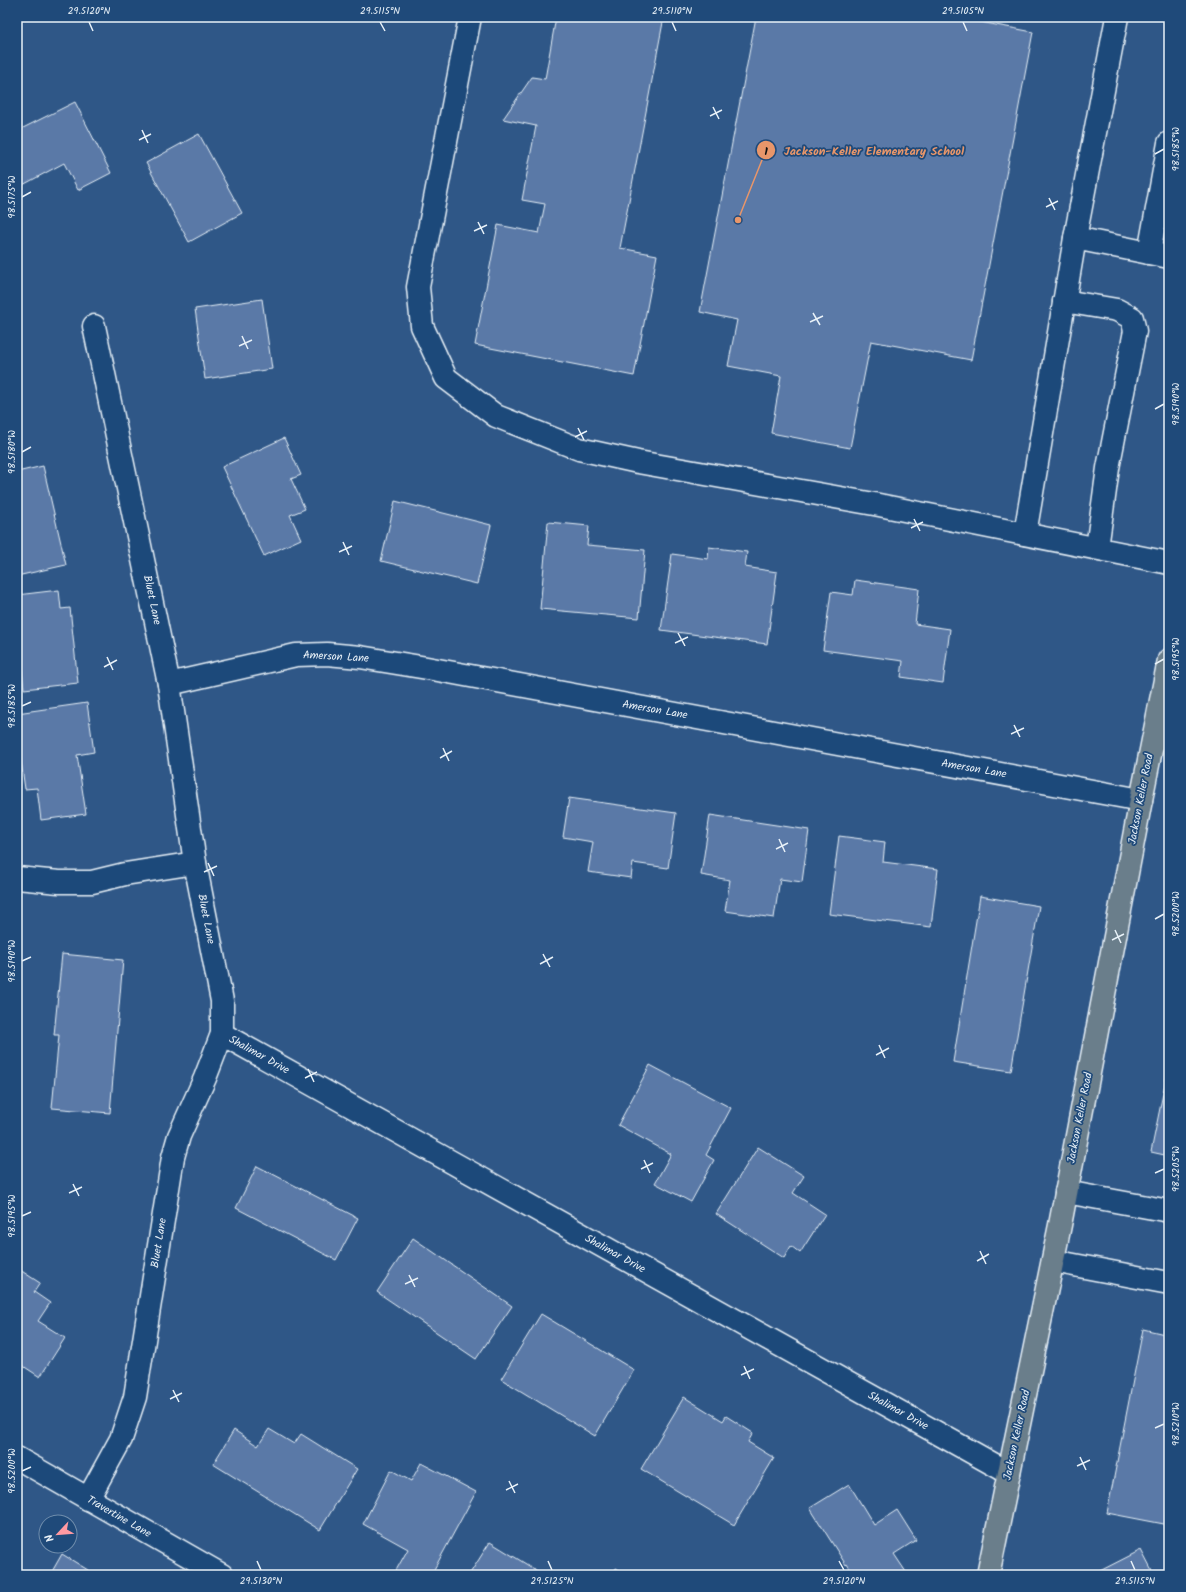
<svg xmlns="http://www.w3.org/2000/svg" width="1186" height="1592" font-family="Kalam,sans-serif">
  <rect width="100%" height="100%" fill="#2f5787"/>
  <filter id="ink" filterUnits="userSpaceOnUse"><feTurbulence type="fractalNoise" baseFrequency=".025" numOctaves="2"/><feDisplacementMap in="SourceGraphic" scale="8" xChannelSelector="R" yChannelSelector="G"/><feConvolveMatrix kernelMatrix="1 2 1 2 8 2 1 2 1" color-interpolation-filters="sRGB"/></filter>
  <g filter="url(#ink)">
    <!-- building -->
    <g fill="#5a79a7" stroke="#e8f1f8">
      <polygon points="556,17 664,17 620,248 657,255 634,376 475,345 498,225 539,233 545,204 522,200 536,126 503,119 532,77 545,79"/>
      <polygon points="756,17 954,17 1033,32 971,360 871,341 850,448 771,433 781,376 728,366 737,320 700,312"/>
      <polygon points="75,102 111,173 78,190 64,163 17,188 17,131"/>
      <polygon points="199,134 242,213 189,242 146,163"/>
      <polygon points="262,299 272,369 205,379 195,309"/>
      <polygon points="284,438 301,475 291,479 305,509 290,515 301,539 264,556 222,467"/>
      <polygon points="43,466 66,565 17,576 17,472"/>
      <polygon points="395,501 491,525 477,584 381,561"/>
      <polygon points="548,522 589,526 587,545 645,550 639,618 540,609"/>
      <polygon points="709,547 747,552 745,567 777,572 767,644 661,630 672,554 708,559"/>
      <polygon points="855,580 919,589 915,624 950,629 943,683 901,677 903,661 823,650 831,592 853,595"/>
      <polygon points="59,590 61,609 70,608 78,683 24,689 17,622 17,595"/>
      <polygon points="87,703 94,752 77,755 86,814 41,820 37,788 25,789 17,733 17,713"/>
      <polygon points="569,798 676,813 668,868 633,863 631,878 588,872 593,842 563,837"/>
      <polygon points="710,815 809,830 802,882 780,879 774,918 725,911 730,880 701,875"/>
      <polygon points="839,836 885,842 883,862 938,869 931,927 829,914"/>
      <polygon points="980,896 1039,906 1011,1071 953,1062"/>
      <polygon points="62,954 123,960 110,1113 52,1108 59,1035 54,1035"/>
      <polygon points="1169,1064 1169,1156 1151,1152"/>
      <polygon points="650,1065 731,1108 706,1155 714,1160 691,1202 655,1183 671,1154 618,1125"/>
      <polygon points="758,1147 804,1176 793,1193 825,1214 800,1253 791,1246 784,1258 716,1214"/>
      <polygon points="257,1166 358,1218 336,1260 236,1208"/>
      <polygon points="413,1238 512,1306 476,1359 377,1292"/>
      <polygon points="17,1268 40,1283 34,1292 50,1303 38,1321 65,1338 40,1377 17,1362"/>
      <polygon points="541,1314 634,1370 595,1436 501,1379"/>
      <polygon points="1143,1329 1169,1335 1169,1525 1107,1513"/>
      <polygon points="684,1397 723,1421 726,1416 753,1433 748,1442 774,1458 734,1525 641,1469"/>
      <polygon points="269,1429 294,1444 301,1434 357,1469 320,1530 213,1464 234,1430 258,1446"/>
      <polygon points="421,1463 476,1492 431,1575 395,1575 394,1574 408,1549 363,1524 391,1470 411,1481"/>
      <polygon points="849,1484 874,1525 897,1510 916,1540 894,1554 908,1575 854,1575 847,1564 846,1565 810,1508"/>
      <polygon points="490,1542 544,1575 469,1575"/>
      <polygon points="1141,1550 1154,1575 1092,1575"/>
      <polygon points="62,1554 96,1575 50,1575"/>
      <polygon points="616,1568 628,1575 612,1575"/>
    </g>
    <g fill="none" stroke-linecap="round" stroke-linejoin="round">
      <!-- minor casing -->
      <g stroke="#e8f1f8" stroke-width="25">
        <g id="minor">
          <polyline points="470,17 418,287 422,326 446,378 496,416 579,449 638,462 874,504 1169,563"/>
          <polyline points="1075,238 1117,17"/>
          <polyline points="1149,253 1169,143"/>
          <polyline points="1064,301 1117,310 1132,318 1135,331 1108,468 1097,548"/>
          <polyline points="1025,534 1075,238 1169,257"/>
          <polyline points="169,684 296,655 327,654 360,657 427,668 1141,800"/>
          <polyline points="17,878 59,882 92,882 125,874 195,863"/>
          <polyline points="222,1034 1009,1473"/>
          <polyline points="1066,1192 1169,1211"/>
          <polyline points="1053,1261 1169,1283"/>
          <polyline points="17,1458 222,1575"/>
          <polyline points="88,1499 121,1439 135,1397 173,1157 179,1136 205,1078 222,1034 222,1001 195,863 169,684 94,326"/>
        </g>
      </g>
      <!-- major casing -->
      <g stroke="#e8f1f8" stroke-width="25">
        <polyline id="major" points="988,1575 1060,1225 1141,800 1169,660"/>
      </g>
      <!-- minor -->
      <use href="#minor" stroke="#1f4a7a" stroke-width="22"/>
      <!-- major -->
      <use href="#major" stroke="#6b7e8b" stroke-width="22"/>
    </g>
  </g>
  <!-- ticks -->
  <path fill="none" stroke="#e8f1f8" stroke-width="1.5" d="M89,22L93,31M380,22L385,31M672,22L676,31M963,22L967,31M713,107L719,119M710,116L722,110M142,130L148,143M139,140L151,134M1155,154L1164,149M22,197L31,192M1049,198L1055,210M1046,207L1058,201M478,222L484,234M474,231L487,225M813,313L820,325M810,322L823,316M242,336L248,349M239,346L252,340M1155,409L1164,404M578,428L584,440M575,437L587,431M22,452L31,447M914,519L920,531M911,528L923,522M343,542L349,555M339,552L352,546M678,633L685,646M675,643L688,637M107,657L113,670M1155,664L1164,659M104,667L117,660M22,706L31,702M1014,725L1020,737M1011,734L1024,728M443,748L449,761M440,758L452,751M779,839L785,852M776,849L788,843M208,863L214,876M204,872L217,866M1155,919L1164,914M1115,930L1121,943M1112,940L1124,934M543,954L550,967M22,961L31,957M540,964L553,957M879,1045L885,1058M876,1055L889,1048M308,1069L314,1082M305,1078L317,1072M644,1160L650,1173M641,1169L653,1163M1155,1173L1164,1169M73,1184L79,1196M69,1193L82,1187M22,1216L31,1212M980,1251L986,1264M977,1261L989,1254M409,1275L415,1287M405,1284L418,1278M744,1366L750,1379M741,1375L754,1369M173,1390L179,1402M170,1399L182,1393M1155,1428L1164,1424M1080,1457L1086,1470M1077,1466L1090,1460M22,1471L31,1467M509,1481L515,1493M506,1490L518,1484M257,1561L261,1570M548,1561L552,1570M839,1561L844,1570M1131,1561L1135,1570"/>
  <g text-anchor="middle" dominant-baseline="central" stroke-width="3.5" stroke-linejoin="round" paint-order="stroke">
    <!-- street labels -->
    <g font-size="11" fill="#e8f1f8" stroke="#1f4a7a">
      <text transform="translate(152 600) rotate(78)">Bluet Lane</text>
      <text transform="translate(336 657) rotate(3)">Amerson Lane</text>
      <text transform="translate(655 710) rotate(10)">Amerson Lane</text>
      <text transform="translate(974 769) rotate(10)">Amerson Lane</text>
      <text transform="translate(1141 799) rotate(-79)">Jackson Keller Road</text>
      <text transform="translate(206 919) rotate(79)">Bluet Lane</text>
      <text transform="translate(259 1055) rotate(29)">Shalimar Drive</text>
      <text transform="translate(1080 1118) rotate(-79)">Jackson Keller Road</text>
      <text transform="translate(159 1243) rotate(-81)">Bluet Lane</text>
      <text transform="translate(615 1254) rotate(29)">Shalimar Drive</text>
      <text transform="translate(898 1411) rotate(29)">Shalimar Drive</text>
      <text transform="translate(1017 1435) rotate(-78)">Jackson Keller Road</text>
      <text transform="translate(119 1517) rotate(30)">Travertine Lane</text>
    </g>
  </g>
  <!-- callouts -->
  <path fill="none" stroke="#e8966a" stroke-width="1.5" d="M738 220L766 150"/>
  <g fill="#e8966a" stroke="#1f4a7a" stroke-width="1.5">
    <circle cx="738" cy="220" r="4"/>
    <circle cx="766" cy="150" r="10"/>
  </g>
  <g font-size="12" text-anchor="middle" font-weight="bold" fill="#111">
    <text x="766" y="155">1</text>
  </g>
  <g font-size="12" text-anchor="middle" font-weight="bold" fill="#e8966a" stroke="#1f4a7a" stroke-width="3.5" stroke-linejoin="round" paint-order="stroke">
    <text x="874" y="155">Jackson-Keller Elementary School</text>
  </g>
  <!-- margin -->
  <rect width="1186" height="1592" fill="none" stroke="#1f4a7a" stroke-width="44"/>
  <!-- north arrow -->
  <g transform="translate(58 1534) rotate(244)"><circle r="19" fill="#1f4a7a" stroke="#6f8dac"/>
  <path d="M0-3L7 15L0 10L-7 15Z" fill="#ff9aa2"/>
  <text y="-6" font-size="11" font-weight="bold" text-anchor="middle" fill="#e8f1f8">N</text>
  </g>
  <rect x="22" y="22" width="1142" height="1548" fill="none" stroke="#e8f1f8" stroke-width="1.5"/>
  <g font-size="10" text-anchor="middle" fill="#e8f1f8">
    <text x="89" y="14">29.5120°N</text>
    <text x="380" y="14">29.5115°N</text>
    <text x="672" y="14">29.5110°N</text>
    <text x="963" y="14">29.5105°N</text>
    <text transform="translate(1175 149) rotate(-90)" y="4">98.5185°W</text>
    <text transform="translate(11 197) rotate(-90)" y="4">98.5175°W</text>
    <text transform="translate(1175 404) rotate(-90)" y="4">98.5190°W</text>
    <text transform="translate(11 452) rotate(-90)" y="4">98.5180°W</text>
    <text transform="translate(1175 659) rotate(-90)" y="4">98.5195°W</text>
    <text transform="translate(11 706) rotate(-90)" y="4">98.5185°W</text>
    <text transform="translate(1175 914) rotate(-90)" y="4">98.5200°W</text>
    <text transform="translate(11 961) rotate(-90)" y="4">98.5190°W</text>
    <text transform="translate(1175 1169) rotate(-90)" y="4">98.5205°W</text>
    <text transform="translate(11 1216) rotate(-90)" y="4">98.5195°W</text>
    <text transform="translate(1175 1424) rotate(-90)" y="4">98.5210°W</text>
    <text transform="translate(11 1471) rotate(-90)" y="4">98.5200°W</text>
    <text x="261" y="1584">29.5130°N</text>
    <text x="552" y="1584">29.5125°N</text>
    <text x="844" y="1584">29.5120°N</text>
    <text x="1135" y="1584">29.5115°N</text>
  </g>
</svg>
